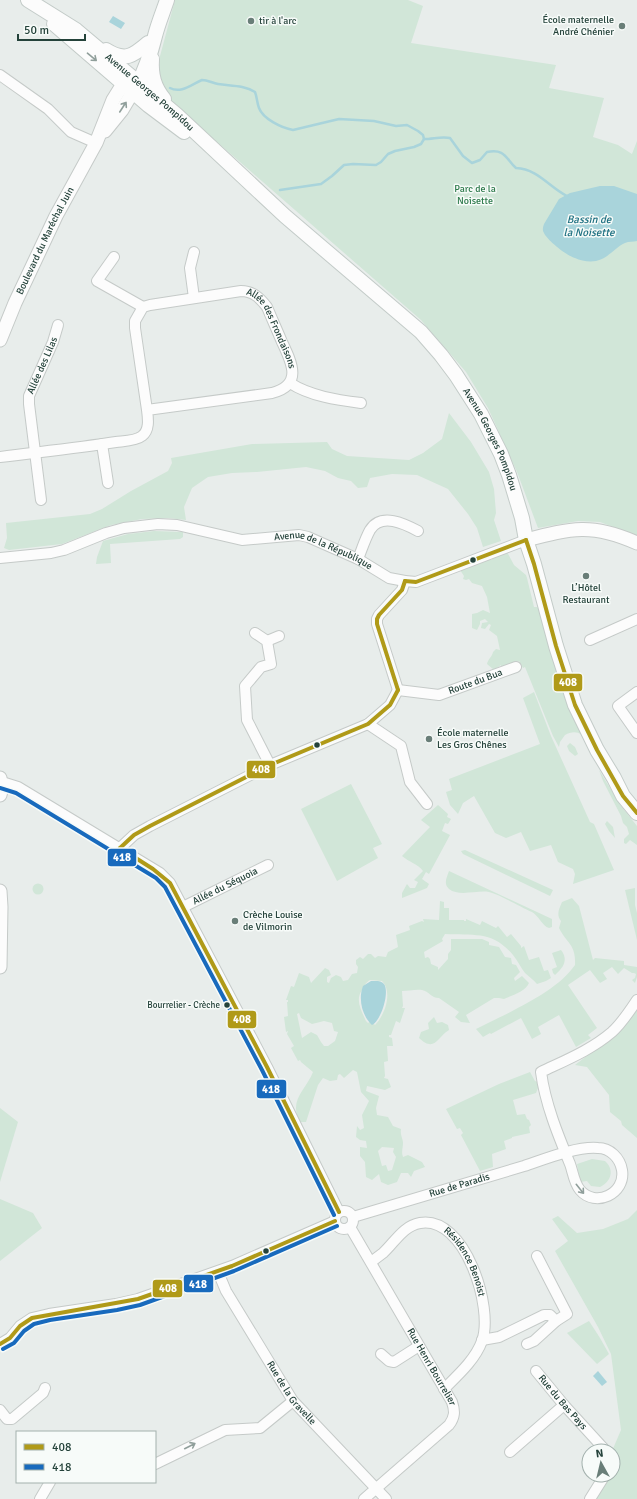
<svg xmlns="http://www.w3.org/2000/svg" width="637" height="1499" font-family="Signika,sans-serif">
  <rect width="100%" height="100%" fill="#e8edeb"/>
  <!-- green -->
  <g fill="#d1e6d8" fill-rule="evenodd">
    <polygon points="175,0 408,0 423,6 411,43 556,65 549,88 604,98 593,137 618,145 632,154 637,141 637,536 600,522 578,521 538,528 517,472 488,408 466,372 421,320 162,94 156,71"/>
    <polygon points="449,413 471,442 489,472 494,489 496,513 494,520 501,541 483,547 477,528 468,514 448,489 417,475 392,474 370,478 367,487 358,488 351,481 338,478 325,471 306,467 257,472 232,473 208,477 192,488 184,507 186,520 168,518 142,519 111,525 62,544 9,550 4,548 7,538 6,523 90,514 102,509 131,491 168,471 172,463 171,458 252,444 327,442 332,449 347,456 409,460 423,453 442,439"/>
    <polygon points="154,531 183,532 183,537 180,539 110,544 111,563 96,564 97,557 103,541 128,534"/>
    <path d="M507,552L514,565L526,575L527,578L534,607H537L541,612L567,698L566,702L582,735C576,731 571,732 565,735L560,742L559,747L553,736L525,667L523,668L519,661L501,668V665L494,670L487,664C488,659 492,657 493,652L496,649L500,650L497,636L489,630L491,625L489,624L485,629L481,628L482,623L488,622L485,619L480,621V624L477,630L472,628V614L477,613L483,610L490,613L487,597L482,586L472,583L469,579L466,580L463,579L464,576L460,570L483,559L491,560L501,553Z"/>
    <polygon points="534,692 551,736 590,822 594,824 614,870 573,884 575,874 573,869 558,862 551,845 530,851 521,832 506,838 495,833 474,796 463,803 458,814 450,805 446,792 452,790 449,779 540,744 523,698"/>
    <polygon points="570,743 575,747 578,754 575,756 569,751 567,746"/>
    <polygon points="599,770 621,806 637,826 637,845 630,840 626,844 624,843 624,839 629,834 627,827 623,823 621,816 603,781"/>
    <polygon points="351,784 382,844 373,848 378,858 337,881 301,809"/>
    <path d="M438,805L448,814L447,817L451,819L448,824L445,823L442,831L450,835L429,874L426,872L422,879L429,884L427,888L402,898V893L407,884L410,888H415L418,882L414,880L423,871C418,864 409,862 402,856L430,827L421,820Z"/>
    <polygon points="607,821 613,827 615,838 609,831 605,824"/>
    <polygon points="465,850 553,890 550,896 463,854 461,851"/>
    <path d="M449,871L552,919V927L549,928C542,926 539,916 532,912C520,907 501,895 489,892C477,890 459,897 449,889C443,884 447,877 449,871Z"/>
    <circle cx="38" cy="889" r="5.5"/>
    <polygon points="635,888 635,905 637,913 637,940 625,890"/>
    <path d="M572,898L579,906L593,960L595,958L624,961V965L637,967V977L635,983L632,980L635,978L636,974L634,973H632L624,968L618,974L612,967L603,973L607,979L600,983L590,970L568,985L597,1028L588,1035L591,1038L576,1047L559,1015L538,1027L541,1034L532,1039L521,1018L491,1034L490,1033L483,1037L476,1029C507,1013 556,993 575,965C576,944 567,944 559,928L561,921C556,915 559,909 562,902Z"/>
    <path d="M440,901L444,902V908H449V920H464V921H466V919L480,925L482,921L496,928L498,926L507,937L511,934L521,946V948L524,946L529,960L539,957L544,971L548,970L551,978L546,981L537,984C534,980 529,977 525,973C521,968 518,961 513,955C492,930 474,936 445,934L442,939L443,941L424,952L425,958L428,957L430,959L431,964L438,967V970L448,959V954L451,950V939H482L489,942V945L499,947L505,957L511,958L512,964L516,965L520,972L514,978L515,981L522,976L529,983C525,992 513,995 504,999L499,998H494L466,1015L470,1023L461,1022L455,1017L459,1012L439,998C431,998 429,991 422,990C416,989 408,991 402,991L403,1006L402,1008H405L400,1023L396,1021L391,1035H389V1037L392,1038L393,1046H387L388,1061L384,1062L385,1076L384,1078L388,1079L391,1087L385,1090L367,1086L366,1091L379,1096L376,1108L377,1115L388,1117L393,1126L401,1129C400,1136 403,1138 403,1143C403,1148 401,1152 403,1157L408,1155L422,1162L425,1167L414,1171L411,1177L408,1173H401L397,1182L388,1185L381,1182L379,1174L372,1180L366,1177L365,1162L360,1156V1147L367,1148L366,1141L360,1140L356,1137L357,1126L360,1130L364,1128L362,1115L369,1101L361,1092L357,1072L353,1070L344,1078L340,1074L338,1075L337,1080L330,1081L323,1078L318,1085L306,1122H300C288,1100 306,1090 313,1072L301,1062L300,1060L298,1061L291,1048L294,1046L287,1034L288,1031L286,1032L284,1017L288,1016L287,1002H288V1000H286L291,986L294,987L299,973L309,977L311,983L325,968L329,970L331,975L327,977V982L329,983L331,978L336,975L341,977L343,981L348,980L352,974L357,973L358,967L356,964V960L360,957L363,959L368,954H371L375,958L378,956L386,957L388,952L398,947L396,935L410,930L409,926L422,921L424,922L423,919L439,920ZM370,980L382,981C393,992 385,1015 375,1025L371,1021L368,1023L366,1021C361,1010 355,1000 362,990C365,985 365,983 370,980ZM299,1013L301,1018L312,1024L324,1021L332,1023L334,1031L338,1032L335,1041L328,1046H324L321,1042L317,1035L311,1032L302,1038L297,1014ZM382,1147L394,1148L393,1152L396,1157L392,1170L388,1171L386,1165L382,1166L378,1151Z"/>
    <path d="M561,950C569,960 563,968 555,975L553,973L552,969L557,967L552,953Z"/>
    <polygon points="637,1010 637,1138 622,1125 621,1121 610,1112 609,1095 587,1067 575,1065 619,1031"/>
    <path d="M434,1017L437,1023L442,1022L448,1025L449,1030C437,1037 435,1053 419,1038L421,1032L429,1029L428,1023Z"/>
    <polygon points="530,1072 535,1081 540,1083 536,1093 513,1100 517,1115 525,1114 527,1119 529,1120 531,1125 529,1127 530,1133 512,1137 512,1138 504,1141 506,1149 492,1154 493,1167 480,1171 461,1135 463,1133 460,1128 457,1129 446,1109 499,1084"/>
    <polygon points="0,1108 18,1122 0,1182"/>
    <path d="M592,1159L605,1161C615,1170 611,1182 600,1187L591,1186L587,1181L580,1182L577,1164Z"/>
    <polygon points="0,1199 33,1213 42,1228 0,1261"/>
    <polygon points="637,1210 637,1499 590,1499 601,1475 613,1475 613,1451 612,1451 621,1430 611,1354 598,1327 555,1251 568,1241 552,1219 558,1216 577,1233 603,1229 628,1219"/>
    <polygon points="589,1321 600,1338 609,1354 597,1364 567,1333"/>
  </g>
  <!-- water -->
  <g fill="#a9d4db">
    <polygon points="113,16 125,23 121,29 109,22"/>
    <path d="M600,186H614L637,194V241C633,242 629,241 625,243C614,248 609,258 596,261C589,262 581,261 575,258C567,256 547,240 544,233C542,230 543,227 544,224L559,199L570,193Z"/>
    <path d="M371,981C375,981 381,980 384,984C390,992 381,1021 372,1025C362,1016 358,999 363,986Z"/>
    <polygon points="598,1371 607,1382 602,1386 593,1376"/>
  </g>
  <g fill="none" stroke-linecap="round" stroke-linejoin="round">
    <!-- stream -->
    <g stroke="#a9d4db" stroke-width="2.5">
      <path d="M170,88C181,94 192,84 202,80C208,80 212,83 218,84C231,86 244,85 255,92C257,97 257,103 259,108C263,119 282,128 293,130L339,119L374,121L396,126L407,125L418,131L423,135L424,139C433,139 442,136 450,138L463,156L472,163L480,160L487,152C505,148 506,159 516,168C538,169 549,187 567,196"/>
      <polyline points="280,190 321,184 332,176 344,165 353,164 376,165 381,162 388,154 395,151 414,147 421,144 424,139"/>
    </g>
    <!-- minor casing -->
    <g stroke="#c5cac8" stroke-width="12">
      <g id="minor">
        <polyline points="0,75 48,109 71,132 96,143"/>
        <polyline points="194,252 190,268 194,298"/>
        <polyline points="114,257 97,281 143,307"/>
        <path d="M290,383C310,396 337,400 361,403"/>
        <polyline points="102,444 108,483"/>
        <path id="s1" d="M0,457C39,452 77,448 116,442C123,441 136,441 142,436C150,430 148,418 147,410L135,328V321L143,307L150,305L241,291C253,291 260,298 267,307C272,319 277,330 282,342C292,363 303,385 272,393L147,410"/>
        <path id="s2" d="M41,500L29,404V396L53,342L58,325"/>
        <path id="s3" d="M0,558L51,553L64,550L106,533L124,528L158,524L177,525L242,540L299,535L308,537L358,559L389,578L405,581L416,582L526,540"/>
        <path d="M358,559C362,549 365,539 370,530C381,512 405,524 418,531"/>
        <polyline points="255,633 267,641 271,664 261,667 245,686 247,720 270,765"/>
        <polyline points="590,640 637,619"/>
        <polyline points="267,641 279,636"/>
        <path id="s4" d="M398,690L439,695L516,667"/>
        <polyline points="398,690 377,624 377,619 379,615 402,590 405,581"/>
        <polyline points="637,692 618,706 637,733"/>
        <polyline points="368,724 401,746 410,782 427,804"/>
        <polyline points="0,785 2,782 18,787 160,873 170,883 267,1067 339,1212"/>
        <polyline points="120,848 134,835 150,826 270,765 368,724 390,705 398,690"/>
        <path id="s5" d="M183,907L268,865"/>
        <circle cx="344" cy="1220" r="9"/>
        <path id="s6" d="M353,1217C410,1200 467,1183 524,1166C545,1159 577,1146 598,1148C610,1148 620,1158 622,1170C626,1194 595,1208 580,1190C574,1183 573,1172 570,1164C558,1135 545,1103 541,1072C566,1060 591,1050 612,1032C622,1023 629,1012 637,1000"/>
        <path id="s7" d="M350,1227L452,1402C455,1411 455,1417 449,1425L364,1499"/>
        <path id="s8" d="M371,1262C375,1259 379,1256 383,1253C395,1242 403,1226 420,1223C465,1215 494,1308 482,1341C475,1360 458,1375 444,1389"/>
        <path id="s9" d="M218,1272L226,1291L293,1401L386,1499"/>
        <polyline points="482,1340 499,1337 544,1315 550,1315 556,1321"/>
        <polyline points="0,1344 10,1338 20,1326 32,1318 49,1314 116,1304 138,1299 232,1266 335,1221"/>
        <polyline points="527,1344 534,1341 556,1321 567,1314 537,1256"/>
        <polyline points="381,1354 389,1361 394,1362 419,1346"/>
        <path id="s10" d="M536,1371L564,1405L606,1451"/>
        <polyline points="0,1410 7,1419 12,1419 43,1393 45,1388"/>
        <polyline points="510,1452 564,1405"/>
        <polyline points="155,1464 225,1430 260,1428 293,1401"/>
        <polyline points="40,1499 50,1482"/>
        <polyline points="590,1499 605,1475"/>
      </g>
    </g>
    <!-- tertiary casing -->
    <g stroke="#c5cac8" stroke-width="15">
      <g id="tertiary">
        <polyline points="105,131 122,110 138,83"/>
        <path id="s11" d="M0,340L15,303L56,216L96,143L113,100L123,84"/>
        <path d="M526,540C572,528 592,523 637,543"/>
        <path d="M0,778C2,784 2,789 0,795"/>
        <polyline points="0,891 1,907 0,967"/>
      </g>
    </g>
    <!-- secondary casing -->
    <g stroke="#c3cbc8" stroke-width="16">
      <g id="secondary">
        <path id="s12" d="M28,0L76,30L177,115L285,216L421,332L441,355L456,375L481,414L501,454L509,475L522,518L526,540L534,564L556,646L575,705L597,750L614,778L623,796L637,813"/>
        <polyline points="54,24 148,105 184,132"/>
        <path d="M106,50C125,62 133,56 148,43"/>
        <path d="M152,59C151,75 154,87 164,99"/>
        <path d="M138,83C147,67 151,52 155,36C158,24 163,12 167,0"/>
      </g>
    </g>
    <!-- minor -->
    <use href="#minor" stroke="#fcfcfc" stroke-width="10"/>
    <!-- tertiary -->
    <use href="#tertiary" stroke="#fcfcfc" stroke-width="13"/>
    <!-- secondary -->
    <use href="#secondary" stroke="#fcfcfc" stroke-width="14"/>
    <!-- bus-1 casing -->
    <g stroke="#f7fbf9" stroke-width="7">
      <g id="bus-1">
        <polyline points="526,540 534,564 556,646 575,705 597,750 623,796 637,813"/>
        <polyline points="405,581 416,582 526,540"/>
        <polyline points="398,690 377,624 377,619 379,615 402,590 405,581"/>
        <polyline points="120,848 153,869 170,883 267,1067 339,1212"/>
        <polyline points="120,848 134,835 150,826 270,765 368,724 390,705 398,690"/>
        <polyline points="0,1344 10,1338 20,1326 32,1318 138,1299 232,1266 335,1221"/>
      </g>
    </g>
    <!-- bus-2 casing -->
    <g stroke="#f7fbf9" stroke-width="7">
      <g id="bus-2">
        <polyline points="0,788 16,793 156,878 165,887 262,1070 334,1215"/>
        <polyline points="3,1349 14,1343 24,1331 34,1324 50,1320 117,1310 140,1305 234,1271 337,1226"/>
      </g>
    </g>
    <!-- bus-1 -->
    <use href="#bus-1" stroke="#b09a18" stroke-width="4"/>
    <!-- bus-2 -->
    <use href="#bus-2" stroke="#186abd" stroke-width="4"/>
  </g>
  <!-- one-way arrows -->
  <defs><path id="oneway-shaft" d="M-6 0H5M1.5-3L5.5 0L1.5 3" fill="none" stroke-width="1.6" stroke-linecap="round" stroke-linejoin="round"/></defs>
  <g stroke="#909f9b">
    <use href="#oneway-shaft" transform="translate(92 57) rotate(40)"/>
    <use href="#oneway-shaft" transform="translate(123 107) rotate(-57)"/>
    <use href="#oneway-shaft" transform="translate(580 1189) rotate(51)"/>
    <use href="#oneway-shaft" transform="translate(190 1446) rotate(-27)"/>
  </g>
  <!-- markers -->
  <g fill="#697e78" stroke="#f7fbf9" stroke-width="1.5">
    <circle cx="251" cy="21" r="4"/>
    <circle cx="622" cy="26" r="4"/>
    <circle cx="586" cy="576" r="4"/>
    <circle cx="429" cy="739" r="4"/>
    <circle cx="235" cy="921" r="4"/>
  </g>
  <g fill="#24423a" stroke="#f7fbf9" stroke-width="1.5">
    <circle cx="473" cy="560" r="3.5"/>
    <circle cx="317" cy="745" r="3.5"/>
    <circle cx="227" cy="1005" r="3.5"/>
    <circle cx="266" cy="1251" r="3.5"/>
  </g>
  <g text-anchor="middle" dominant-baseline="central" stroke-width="3" stroke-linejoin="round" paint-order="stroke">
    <!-- bus labels -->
    <g font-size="9" fill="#24423a" stroke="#f7fbf9" text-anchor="end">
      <text x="220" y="1005">Bourrelier - Crèche</text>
    </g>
    <!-- poi labels -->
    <g font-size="10" fill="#24423a" stroke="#f7fbf9" text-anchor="start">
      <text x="614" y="20" text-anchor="end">École maternelle<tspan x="614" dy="12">André Chénier</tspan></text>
      <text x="259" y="21">tir à l'arc</text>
      <text x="586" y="588" text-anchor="middle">L’Hôtel<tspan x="586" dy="12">Restaurant</tspan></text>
      <text x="437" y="733">École maternelle<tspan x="437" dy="12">Les Gros Chênes</tspan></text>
      <text x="243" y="915">Crèche Louise<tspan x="243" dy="12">de Vilmorin</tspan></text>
    </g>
    <!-- street labels -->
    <g font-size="10" fill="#24423a" stroke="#f7fbf9">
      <text stroke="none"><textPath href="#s12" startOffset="153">Avenue Georges Pompidou</textPath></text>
      <text stroke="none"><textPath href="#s11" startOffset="109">Boulevard du Maréchal Juin</textPath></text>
      <text stroke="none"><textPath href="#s1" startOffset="429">Allée des Frondaisons</textPath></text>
      <text stroke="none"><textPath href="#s2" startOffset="138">Allée des Lilas</textPath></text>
      <text stroke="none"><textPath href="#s12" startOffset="644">Avenue Georges Pompidou</textPath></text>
      <text stroke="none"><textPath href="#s3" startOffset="333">Avenue de la République</textPath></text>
      <text stroke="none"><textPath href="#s4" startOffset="80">Route du Bua</textPath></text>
      <text stroke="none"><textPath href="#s5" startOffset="47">Allée du Séquoia</textPath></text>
      <text stroke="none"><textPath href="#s6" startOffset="111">Rue de Paradis</textPath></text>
      <text stroke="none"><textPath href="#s8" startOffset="129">Résidence Benoist</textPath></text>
      <text stroke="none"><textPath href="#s7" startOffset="162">Rue Henri Bourrelier</textPath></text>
      <text stroke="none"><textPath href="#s9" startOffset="142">Rue de la Gravelle</textPath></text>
      <text stroke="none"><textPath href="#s10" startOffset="41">Rue du Bas Pays</textPath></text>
    </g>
    <!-- park labels -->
    <g font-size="10" fill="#2d7a4b" stroke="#f7fbf9">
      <text x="475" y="189">Parc de la<tspan x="475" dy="12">Noisette</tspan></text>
    </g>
    <!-- water labels -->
    <g font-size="11" font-style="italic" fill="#1c6f80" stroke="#f7fbf9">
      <text x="589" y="219">Bassin de<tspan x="589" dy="13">la Noisette</tspan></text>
    </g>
  </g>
  <g stroke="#f7fbf9" stroke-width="1.5">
    <rect x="553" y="673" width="30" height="19" rx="4" fill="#b09a18"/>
    <rect x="246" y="760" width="30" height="19" rx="4" fill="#b09a18"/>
    <rect x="107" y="848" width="30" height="19" rx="4" fill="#186abd"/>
    <rect x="227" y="1010" width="30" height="19" rx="4" fill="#b09a18"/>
    <rect x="256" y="1079" width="31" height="20" rx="4" fill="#186abd"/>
    <rect x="183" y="1274" width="31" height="19" rx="4" fill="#186abd"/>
    <rect x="152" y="1279" width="31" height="19" rx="4" fill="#b09a18"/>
  </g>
  <g font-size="11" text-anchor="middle" font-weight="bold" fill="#fff">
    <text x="568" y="686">408</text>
    <text x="261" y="773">408</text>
    <text x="122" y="861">418</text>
    <text x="242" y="1023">408</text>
    <text x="271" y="1093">418</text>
    <text x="198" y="1288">418</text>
    <text x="168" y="1292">408</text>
  </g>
  <!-- legend -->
  <rect x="16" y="1431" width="140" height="52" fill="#f7fbf9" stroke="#a3b1ad"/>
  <rect x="24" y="1444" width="20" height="6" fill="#b09a18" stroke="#a3b1ad"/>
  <text x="52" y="1451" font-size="12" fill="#24423a">408</text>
  <rect x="24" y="1464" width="20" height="6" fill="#186abd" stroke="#a3b1ad"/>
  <text x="52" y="1471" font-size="12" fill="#24423a">418</text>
  <!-- north arrow -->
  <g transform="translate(601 1463) rotate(352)"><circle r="19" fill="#f7fbf9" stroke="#a3b1ad"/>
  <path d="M0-3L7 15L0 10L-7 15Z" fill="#697e78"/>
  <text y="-6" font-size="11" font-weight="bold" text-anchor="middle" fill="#24423a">N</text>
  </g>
  <!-- scale -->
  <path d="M18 34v6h67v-6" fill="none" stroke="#24423a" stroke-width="2"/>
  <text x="24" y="34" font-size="12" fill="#24423a" stroke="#f7fbf9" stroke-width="3" paint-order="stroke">50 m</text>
</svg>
